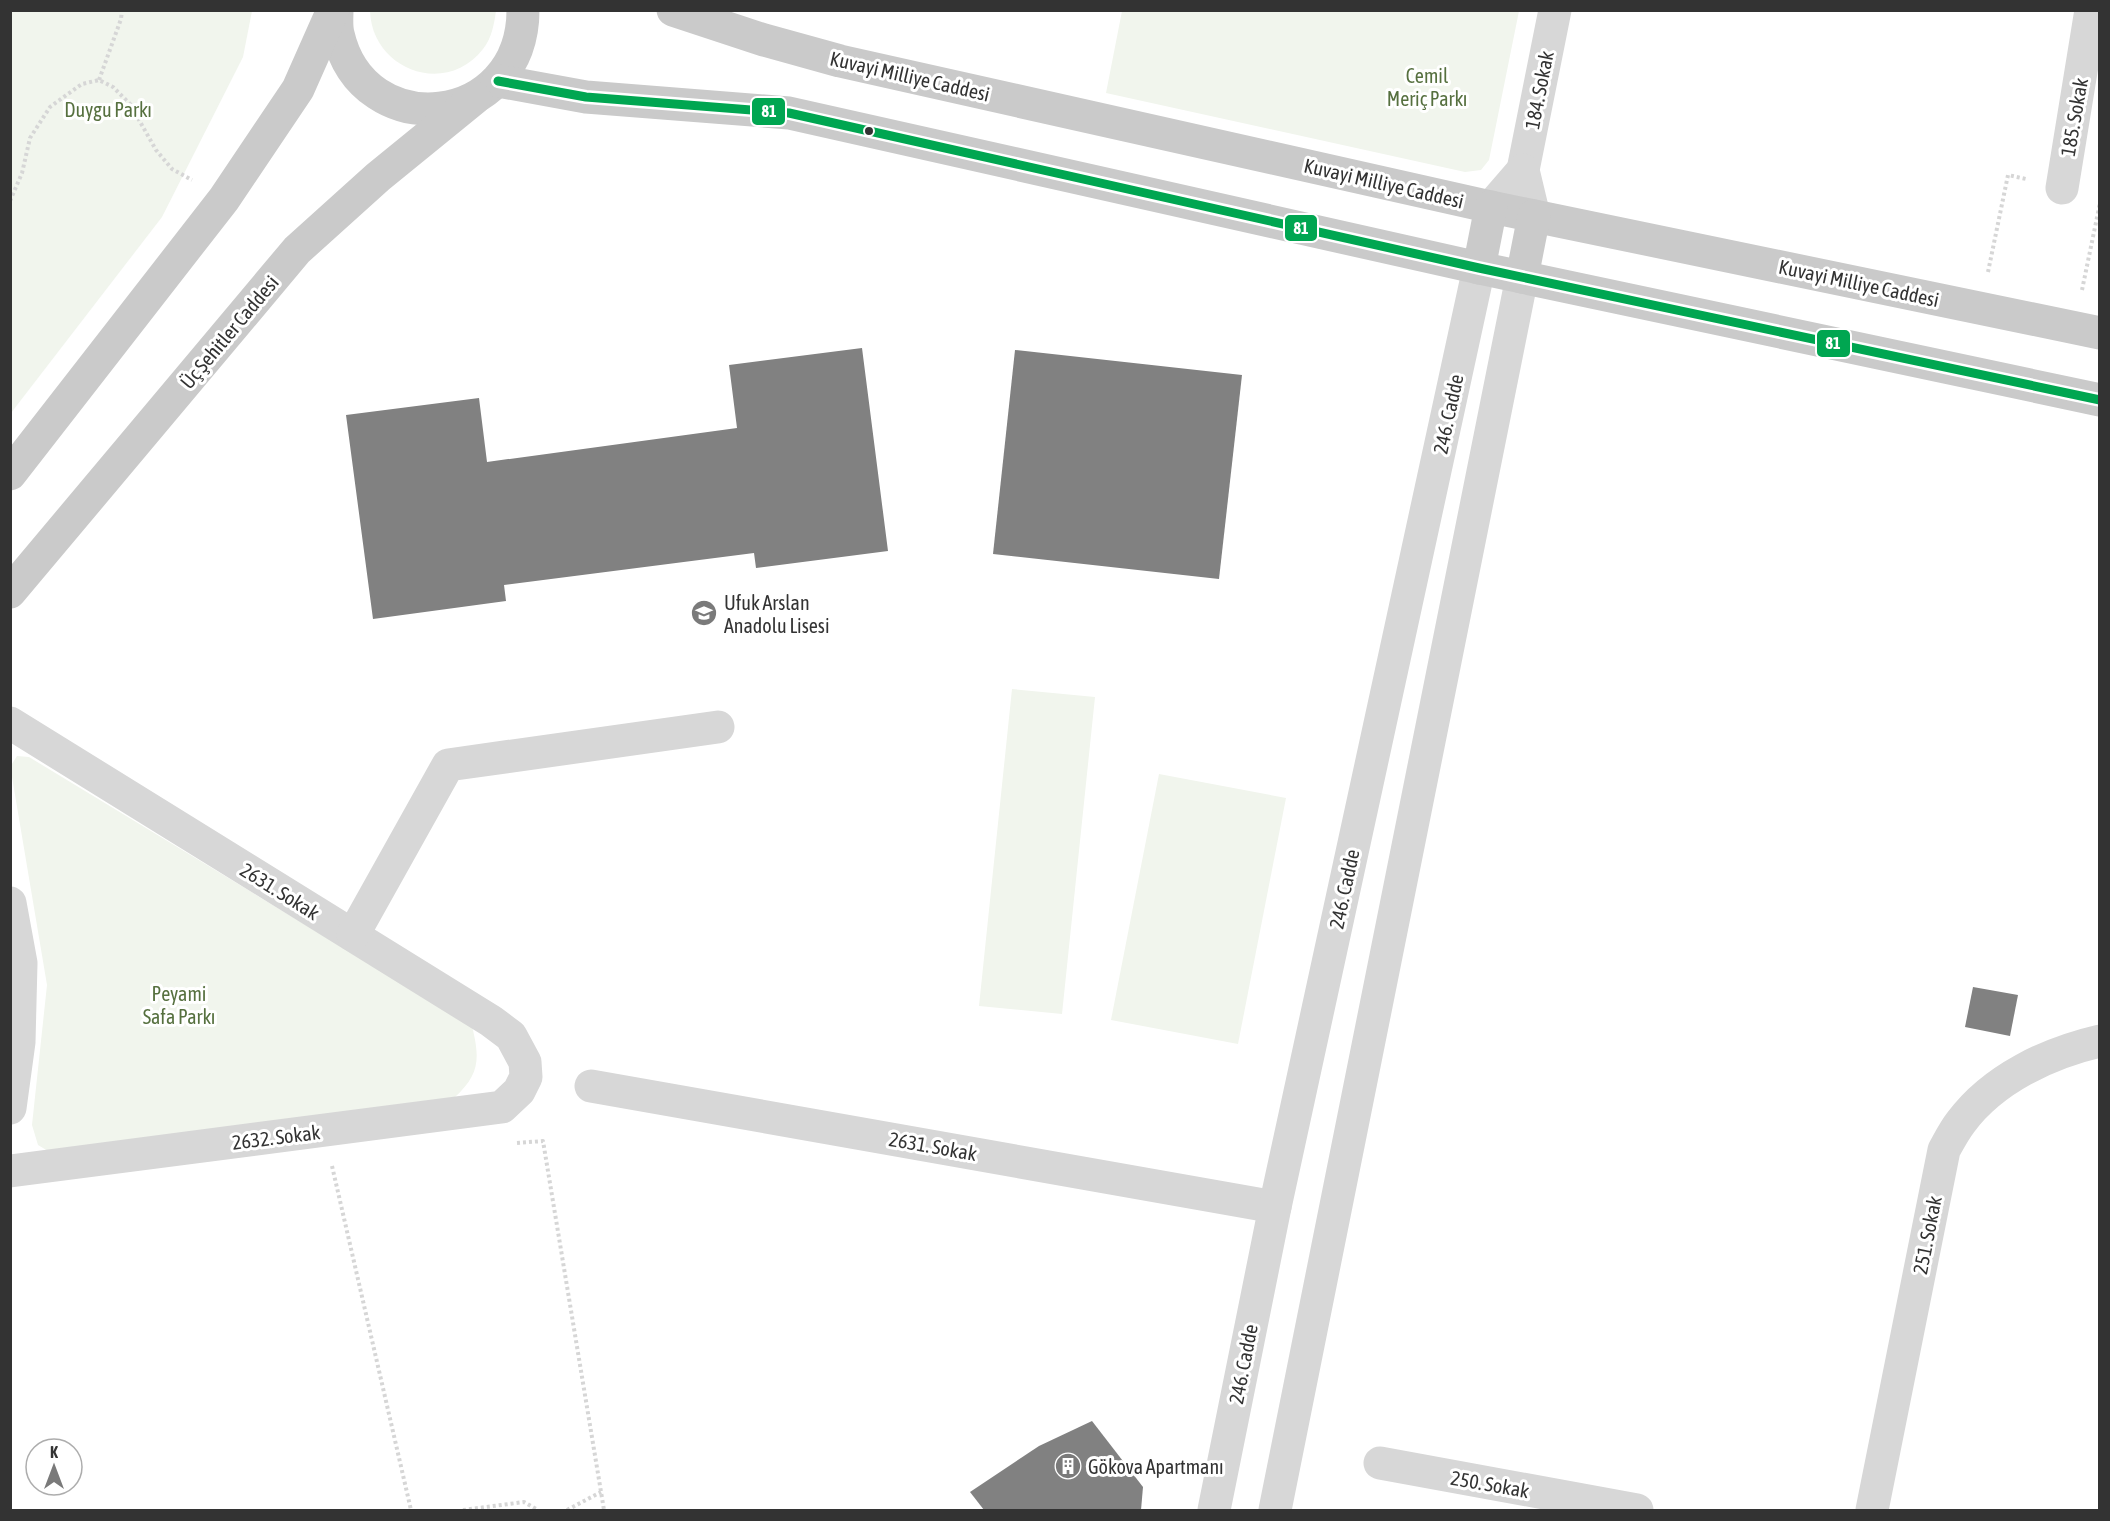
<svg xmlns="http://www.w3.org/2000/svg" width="2110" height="1521" font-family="'Asap Condensed',sans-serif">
  <rect width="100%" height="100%" fill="#fff"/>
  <!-- green -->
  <g fill="#f1f5ed">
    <polygon points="11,10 252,11 243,57 162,217 11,413"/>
    <path d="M370,11V10L496,11C494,24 492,38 483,49C446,97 372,70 370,11Z"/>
    <polygon points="1122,11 1122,10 1519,11 1489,160 1481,170 1465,172 1106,93"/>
    <polygon points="1012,689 1095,697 1062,1014 979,1006"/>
    <path d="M17,756L29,757L472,1026C480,1059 480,1074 454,1098L58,1157L38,1145L32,1125L47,985L11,771L10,767Z"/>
    <polygon points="1159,774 1286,798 1238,1044 1111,1020"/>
  </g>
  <!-- building -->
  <g fill="#818181">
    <polygon points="862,348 888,551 756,568 754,553 504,585 506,601 373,619 346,415 479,398 487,462 737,428 729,365"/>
    <polygon points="1015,350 1242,375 1219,579 993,554"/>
    <polygon points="1973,987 2018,995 2010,1036 1965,1027"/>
    <polygon points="1092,1421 1143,1487 1141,1510 984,1510 970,1492 1039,1446"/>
  </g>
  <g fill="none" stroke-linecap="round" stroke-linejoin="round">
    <!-- path -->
    <g stroke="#d6d6d6" stroke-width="4" stroke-dasharray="3 3" stroke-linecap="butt">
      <polyline points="99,80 121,19 122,10"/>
      <polyline points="10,201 22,173 30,138 50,107 82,84 99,80 113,87 130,104 156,150 172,169 192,180"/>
      <polyline points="1988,272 2008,175 2026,179"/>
      <polyline points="2082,290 2100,203"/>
      <polyline points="517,1143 543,1141 604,1510"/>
      <polyline points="332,1166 411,1510"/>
      <polyline points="463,1510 524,1502 538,1510"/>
      <polyline points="567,1510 601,1492"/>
    </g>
    <!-- minor -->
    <g stroke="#d7d7d7" stroke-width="33">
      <polyline points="1523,170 1555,10"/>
      <polyline points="2062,188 2091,10"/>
      <polyline points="1491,207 1523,170 1534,216"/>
      <polyline points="10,723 491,1021 511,1036 525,1062 526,1077 519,1091 502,1107 10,1171"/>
      <polyline points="10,903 21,963 19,1042 10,1108"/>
      <polyline points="353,935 448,765 718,727"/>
      <polyline points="591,1086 1275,1207"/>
      <polyline points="1380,1463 1637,1510"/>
      <polyline points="1214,1510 1275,1207 1479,268"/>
      <polyline points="1275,1510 1522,277"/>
      <path d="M1872,1510L1944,1150C1949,1141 1954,1131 1961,1122C1993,1079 2048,1053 2100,1041"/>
    </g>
    <!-- major -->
    <g stroke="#cacaca" stroke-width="33">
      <path d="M337,10C337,18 336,26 338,34C363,145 523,129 523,10"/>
      <polyline points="673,10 764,40 840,61 1491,207 2100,333"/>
      <polyline points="498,81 586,97 789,113 1479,268 2100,400"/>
      <polyline points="1479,268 1491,207"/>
      <polyline points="1522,277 1534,216"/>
      <polyline points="10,474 224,199 298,89 333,10"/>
      <polyline points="10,592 297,250 378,177 475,98"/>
    </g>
    <!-- bus-1 casing -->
    <g stroke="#fff" stroke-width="14">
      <polyline id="bus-1" points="498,81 586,97 789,113 1479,268 2100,400"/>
    </g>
    <!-- bus-1 -->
    <use href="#bus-1" stroke="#00a651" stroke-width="9"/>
  </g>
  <!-- icons -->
  <defs>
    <g id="school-disc" transform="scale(1.35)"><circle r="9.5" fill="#7a7a7a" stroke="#fff"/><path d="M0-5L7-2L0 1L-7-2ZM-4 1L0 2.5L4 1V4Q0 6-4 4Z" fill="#fff"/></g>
    <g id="building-disc" transform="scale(1.35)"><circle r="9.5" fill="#7a7a7a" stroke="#fff"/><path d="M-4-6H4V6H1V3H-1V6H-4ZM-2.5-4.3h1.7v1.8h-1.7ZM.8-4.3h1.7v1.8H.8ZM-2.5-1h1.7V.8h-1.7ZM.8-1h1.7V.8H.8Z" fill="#fff"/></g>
  </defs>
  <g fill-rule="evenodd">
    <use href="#school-disc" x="704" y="613"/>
    <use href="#building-disc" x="1068" y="1466"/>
  </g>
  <!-- markers -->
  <circle fill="#333" stroke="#fff" stroke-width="2" cx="869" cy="131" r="5"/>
  <g text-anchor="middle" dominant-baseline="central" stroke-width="6" stroke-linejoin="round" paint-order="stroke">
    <!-- park labels -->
    <g font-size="20" fill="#56703f" stroke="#fff">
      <text x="1427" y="75">Cemil<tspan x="1427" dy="23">Meriç Parkı</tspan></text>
      <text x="108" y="109">Duygu Parkı</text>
      <text x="179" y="993">Peyami<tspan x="179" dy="23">Safa Parkı</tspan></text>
    </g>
    <!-- street labels -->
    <g font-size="20" fill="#333" stroke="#fff">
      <text transform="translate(910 76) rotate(13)">Kuvayi Milliye Caddesi</text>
      <text transform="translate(1539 90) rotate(-79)">184. Sokak</text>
      <text transform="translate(2074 117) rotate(-80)">185. Sokak</text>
      <text transform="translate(1384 183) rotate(13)">Kuvayi Milliye Caddesi</text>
      <text transform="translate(1859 283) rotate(12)">Kuvayi Milliye Caddesi</text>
      <text transform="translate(229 332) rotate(-50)">Üç Şehitler Caddesi</text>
      <text transform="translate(1448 414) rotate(-78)">246. Cadde</text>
      <text transform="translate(1344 889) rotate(-78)">246. Cadde</text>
      <text transform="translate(280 891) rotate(32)">2631. Sokak</text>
      <text transform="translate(276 1137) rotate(-7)">2632. Sokak</text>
      <text transform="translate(933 1146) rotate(10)">2631. Sokak</text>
      <text transform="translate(1927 1235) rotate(-79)">251. Sokak</text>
      <text transform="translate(1243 1364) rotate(-79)">246. Cadde</text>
      <text transform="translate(1490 1484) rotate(10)">250. Sokak</text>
    </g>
    <!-- poi labels -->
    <g font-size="20" fill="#333" stroke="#fff" text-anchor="start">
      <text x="724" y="602">Ufuk Arslan<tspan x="724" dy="23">Anadolu Lisesi</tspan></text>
      <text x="1088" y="1466">Gökova Apartmanı</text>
    </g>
  </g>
  <g stroke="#fff" stroke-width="2">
    <rect x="751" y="97" width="35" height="29" rx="6" fill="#00a651"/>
    <rect x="1284" y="214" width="34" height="28" rx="6" fill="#00a651"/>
    <rect x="1816" y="329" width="35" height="29" rx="6" fill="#00a651"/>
  </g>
  <g font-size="16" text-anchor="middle" font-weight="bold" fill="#fff">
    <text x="769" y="117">81</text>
    <text x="1301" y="234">81</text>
    <text x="1833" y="349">81</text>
  </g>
  <!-- border -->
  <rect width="2110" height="1521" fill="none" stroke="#333333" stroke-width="24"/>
  <!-- north arrow -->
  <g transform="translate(54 1467)"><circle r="28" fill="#ffffff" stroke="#adadad" stroke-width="1.5"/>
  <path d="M0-4.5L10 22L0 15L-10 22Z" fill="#7a7a7a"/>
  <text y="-9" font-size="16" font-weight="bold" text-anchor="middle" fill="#333333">K</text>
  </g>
</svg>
